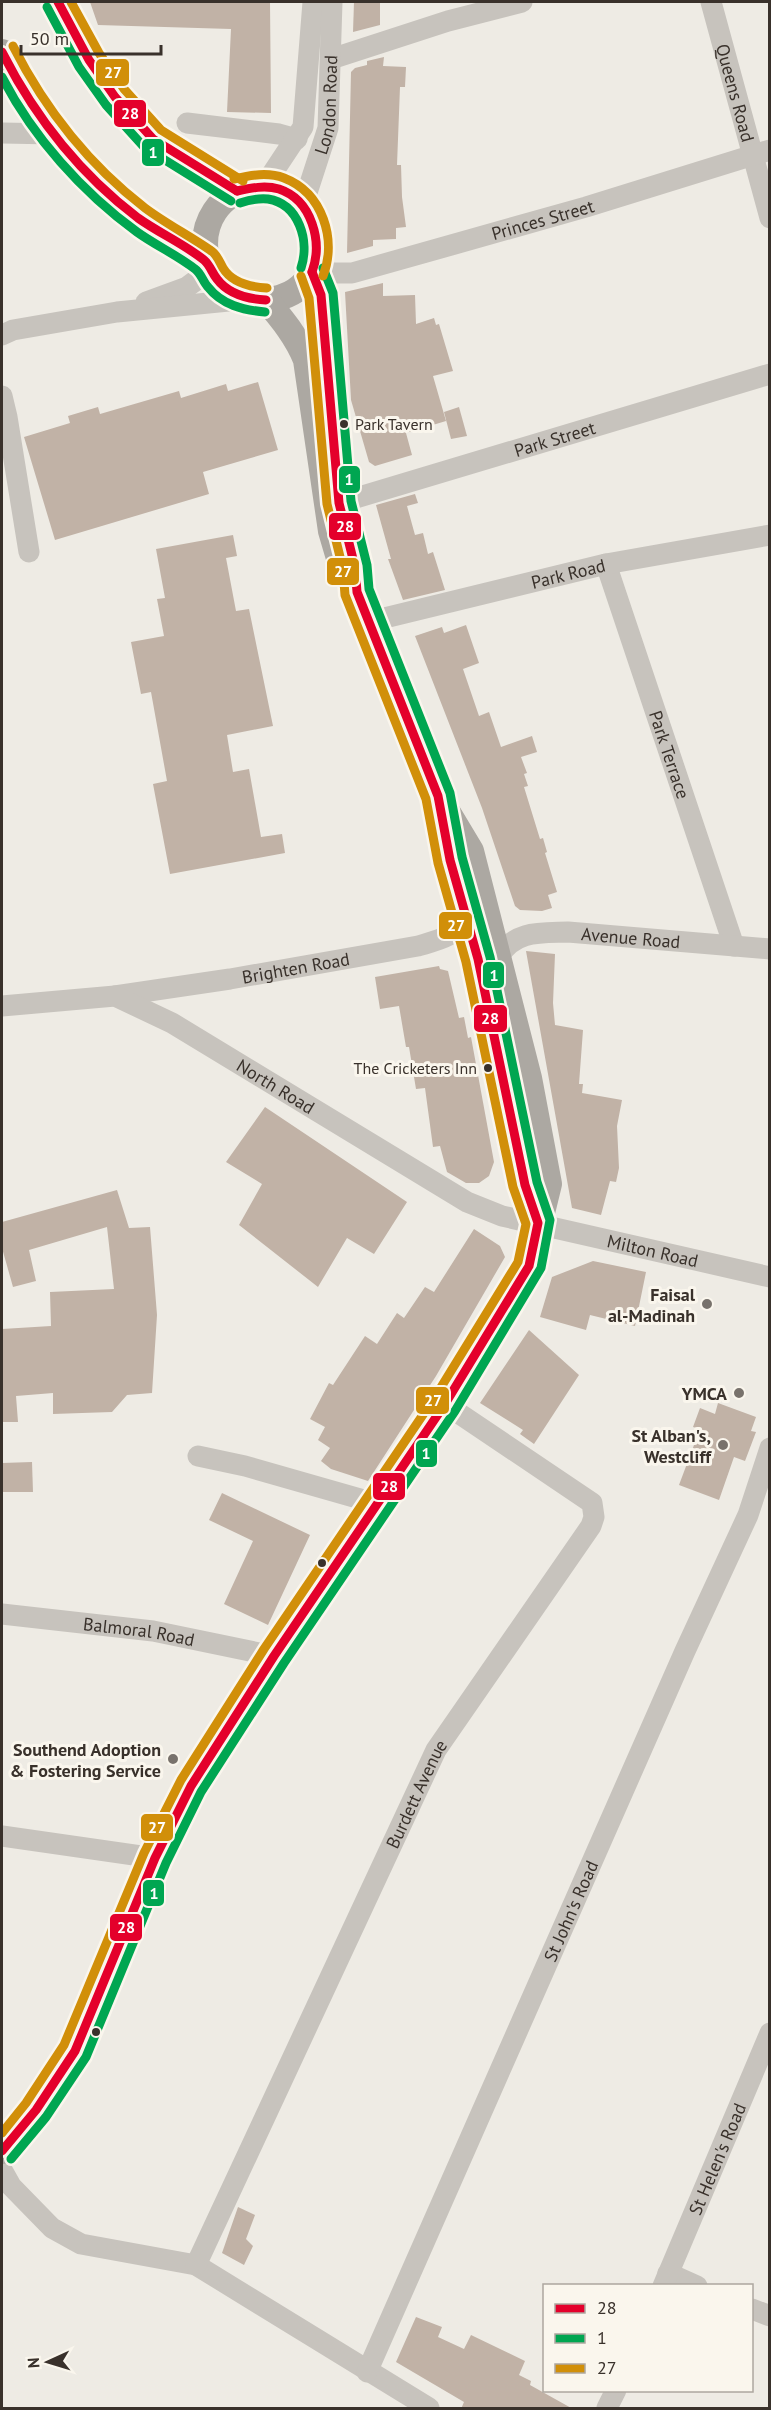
<svg xmlns="http://www.w3.org/2000/svg" width="771" height="2410" font-family="'PT Sans',sans-serif">
  <rect width="100%" height="100%" fill="#eeebe4"/>
  <!-- building -->
  <g fill="#c1b2a6">
    <polygon points="90,2 270,2 271,113 227,112 231,29 98,25"/>
    <polygon points="354,2 380,2 380,25 353,32"/>
    <polygon points="384,57 383,66 406,67 405,87 400,87 397,165 401,165 402,197 406,227 396,228 396,239 373,240 373,246 347,253 351,72 355,68 367,65 367,61"/>
    <polygon points="383,283 383,296 415,295 416,324 434,318 436,325 439,324 453,371 433,376 446,421 406,433 412,455 375,466 369,462 351,400 345,292"/>
    <polygon points="258,382 278,450 203,472 209,494 55,540 24,437 70,423 68,416 98,407 100,414 179,391 181,398 226,384 228,391"/>
    <polygon points="459,407 467,436 451,439 444,412"/>
    <polygon points="415,494 418,503 407,506 415,535 423,533 428,554 433,552 445,590 403,600 388,559 391,559 376,505"/>
    <polygon points="233,535 237,556 226,558 236,611 249,609 273,726 227,735 233,772 249,769 261,837 282,834 285,853 170,874 153,784 167,781 151,692 141,694 131,642 164,636 157,599 165,598 156,549"/>
    <polygon points="466,625 479,663 463,669 479,716 489,712 501,747 532,736 537,752 521,757 527,773 524,774 528,786 524,787 540,839 543,838 547,852 545,853 557,892 548,895 552,908 542,911 520,910 515,906 482,808 415,636 442,627 444,633"/>
    <polygon points="526,951 555,954 553,1003 555,1025 583,1030 579,1084 583,1084 582,1093 622,1100 617,1126 619,1168 616,1182 610,1181 601,1215 572,1208"/>
    <polygon points="439,966 440,969 448,971 459,1018 464,1017 468,1038 471,1037 494,1162 489,1176 479,1183 466,1183 447,1172 440,1146 433,1147 425,1088 416,1089 409,1047 406,1047 399,1006 380,1009 375,977"/>
    <polygon points="265,1107 407,1202 374,1254 347,1238 318,1287 239,1225 262,1184 226,1162"/>
    <polygon points="117,1190 129,1228 150,1227 157,1315 152,1393 127,1395 112,1412 82,1413 53,1414 53,1393 16,1396 18,1422 2,1422 2,1329 51,1326 50,1292 114,1289 107,1227 29,1250 36,1281 13,1287 2,1248 2,1222"/>
    <polygon points="474,1229 500,1246 505,1257 436,1376 368,1481 331,1469 321,1461 330,1448 318,1440 325,1427 310,1419 329,1383 333,1385 365,1336 377,1344 397,1313 404,1318 425,1287 434,1292"/>
    <polygon points="593,1261 646,1272 635,1326 590,1315 586,1330 540,1317 552,1277"/>
    <polygon points="529,1330 579,1375 534,1444 520,1434 523,1430 480,1403"/>
    <polygon points="718,1403 756,1417 751,1431 756,1432 745,1461 734,1457 719,1500 679,1485 700,1429 693,1427 700,1408 715,1414"/>
    <polygon points="32,1462 33,1492 2,1492 2,1463"/>
    <polygon points="222,1493 310,1535 268,1625 224,1604 253,1541 209,1520"/>
    <polygon points="238,2207 255,2215 246,2239 253,2246 244,2265 222,2253"/>
    <polygon points="416,2317 442,2327 438,2337 464,2349 471,2335 525,2361 519,2375 531,2381 530,2385 573,2409 461,2409 464,2402 396,2362"/>
  </g>
  <g fill="none" stroke-linecap="round" stroke-linejoin="round">
    <!-- minor -->
    <g stroke="#c7c3bd" stroke-width="21">
      <path id="s1" d="M711,2L770,218"/>
      <polyline points="331,59 448,21 522,2"/>
      <polyline points="187,123 279,134 297,139"/>
      <polyline points="2,133 55,134"/>
      <polyline points="264,186 303,127 313,2"/>
      <path id="s2" d="M303,205L328,128L332,2"/>
      <path id="s3" d="M316,263L331,273H352L586,207L770,150"/>
      <polyline points="146,302 187,287 210,270"/>
      <polyline points="2,335 13,330 117,312 249,299"/>
      <polyline points="2,396 7,417 29,552"/>
      <path id="s4" d="M339,503L770,374"/>
      <path id="s5" d="M606,564L734,946"/>
      <path id="s6" d="M368,622L606,564L770,535"/>
      <path id="s7" d="M499,956C516,930 540,933 568,932L770,949"/>
      <path id="s8" d="M115,996L230,979L418,946C438,940 456,937 467,917"/>
      <path id="s9" d="M2,1006L115,996L172,1023L467,1202L502,1216L770,1277"/>
      <polyline points="198,1456 245,1466 378,1504"/>
      <path id="s10" d="M2,1614L153,1631L274,1656"/>
      <polyline points="2,1836 155,1858"/>
      <polyline points="2,2170 11,2186 52,2228 81,2244 196,2265 429,2408"/>
      <path id="s11" d="M196,2265L436,1750L591,1526L594,1517L592,1503L445,1404"/>
      <polyline points="668,2273 697,2286"/>
      <path id="s12" d="M663,2286L770,2033"/>
      <polyline points="752,2309 770,2316"/>
      <path id="s13" d="M367,2372L685,1651L748,1515L770,1448"/>
      <polyline points="607,2408 616,2390"/>
    </g>
    <!-- major -->
    <g stroke="#aca8a2" stroke-width="26">
      <polyline points="58,2 69,26 89,60 115,97 153,139 237,191"/>
      <path d="M2,52C46,143 121,212 207,263"/>
      <path d="M255,186C329,186 343,291 268,300C195,309 179,201 255,186Z"/>
      <polyline points="312,272 321,295 330,408"/>
      <path d="M441,814C453,877 473,938 487,1000C504,1074 514,1150 538,1223"/>
      <path d="M2,2151L36,2110L75,2051L155,1858L191,1786L274,1656L445,1404L522,1278L529,1266L549,1184L529,1078L471,851L438,796L357,592L341,565L331,531L306,360C297,337 282,319 266,300"/>
    </g>
    <!-- bus-1 casing -->
    <g stroke="#faf6ed" stroke-width="14">
      <g id="bus-1">
        <polyline points="58,2 89,60 115,97 153,139 237,191"/>
        <path d="M2,52C35,117 80,174 138,218C159,233 184,244 204,260C210,265 212,273 217,279C229,295 248,299 266,300"/>
        <path d="M237,191C251,188 265,185 279,189C312,200 323,242 312,272"/>
        <polyline points="2,2151 36,2110 75,2051 155,1858 191,1786 274,1656 445,1404 529,1266 538,1223 525,1185 478,959 450,860 438,796 357,592 355,567 339,503 321,295 312,272"/>
      </g>
    </g>
    <!-- bus-2 casing -->
    <g stroke="#faf6ed" stroke-width="14">
      <g id="bus-2">
        <polyline points="47,7 79,67 106,105 144,147 231,201"/>
        <path d="M2,77C33,137 82,192 137,232C155,245 177,255 195,269C201,273 203,282 208,287C222,305 243,310 265,312"/>
        <path d="M240,203C249,200 258,198 268,199C299,204 310,241 301,268"/>
        <polyline points="11,2159 46,2117 86,2057 166,1863 201,1792 284,1663 455,1411 541,1268 550,1220 537,1182 490,957 462,857 450,793 369,589 367,565 351,501 333,293 323,268"/>
      </g>
    </g>
    <!-- bus-3 casing -->
    <g stroke="#faf6ed" stroke-width="14">
      <g id="bus-3">
        <polyline points="71,2 99,53 124,89 161,130 243,181"/>
        <path d="M13,46C45,109 88,164 145,208C165,223 188,235 210,250C217,254 219,261 223,268C232,283 250,287 267,288"/>
        <path d="M234,179C251,175 268,172 284,178C323,193 337,240 323,276"/>
        <polyline points="2,2133 26,2103 64,2045 144,1853 181,1780 264,1649 435,1397 518,1262 526,1224 513,1187 466,962 438,863 426,799 345,595 343,569 327,504 309,298 301,276"/>
      </g>
    </g>
    <!-- bus-1 -->
    <use href="#bus-1" stroke="#e4002b" stroke-width="9"/>
    <!-- bus-2 -->
    <use href="#bus-2" stroke="#00a651" stroke-width="9"/>
    <!-- bus-3 -->
    <use href="#bus-3" stroke="#d18f09" stroke-width="9"/>
  </g>
  <!-- markers -->
  <g fill="#39312b" stroke="#faf6ed" stroke-width="2">
    <circle cx="344" cy="424" r="5"/>
    <circle cx="488" cy="1068" r="5"/>
    <circle cx="322" cy="1563" r="5"/>
    <circle cx="96" cy="2032" r="5"/>
  </g>
  <g fill="#78726c" stroke="#faf6ed" stroke-width="2">
    <circle cx="707" cy="1304" r="6"/>
    <circle cx="739" cy="1393" r="6"/>
    <circle cx="723" cy="1445" r="6"/>
    <circle cx="173" cy="1759" r="6"/>
  </g>
  <g text-anchor="middle" dominant-baseline="central" stroke-width="6" stroke-linejoin="round" paint-order="stroke">
    <!-- bus labels -->
    <g font-size="16" fill="#39312b" stroke="#faf6ed" text-anchor="start">
      <text x="355" y="424">Park Tavern</text>
      <text x="477" y="1068" text-anchor="end">The Cricketers Inn</text>
    </g>
    <!-- street labels -->
    <g font-size="18" fill="#39312b" stroke="#faf6ed">
      <text stroke="none"><textPath href="#s1" startOffset="94">Queens Road</textPath></text>
      <text stroke="none"><textPath href="#s2" startOffset="104">London Road</textPath></text>
      <text stroke="none"><textPath href="#s3" startOffset="237">Princes Street</textPath></text>
      <text stroke="none"><textPath href="#s4" startOffset="225">Park Street</textPath></text>
      <text stroke="none"><textPath href="#s6" startOffset="206">Park Road</textPath></text>
      <text stroke="none"><textPath href="#s5" startOffset="201">Park Terrace</textPath></text>
      <text stroke="none"><textPath href="#s7" startOffset="140">Avenue Road</textPath></text>
      <text stroke="none"><textPath href="#s8" startOffset="183">Brighten Road</textPath></text>
      <text stroke="none"><textPath href="#s9" startOffset="298">North Road</textPath></text>
      <text stroke="none"><textPath href="#s9" startOffset="714">Milton Road</textPath></text>
      <text stroke="none"><textPath href="#s10" startOffset="138">Balmoral Road</textPath></text>
      <text stroke="none"><textPath href="#s11" startOffset="520">Burdett Avenue</textPath></text>
      <text stroke="none"><textPath href="#s13" startOffset="504">St John's Road</textPath></text>
      <text stroke="none"><textPath href="#s12" startOffset="138">St Helen's Road</textPath></text>
    </g>
    <!-- poi labels -->
    <g font-size="18" font-weight="bold" fill="#39312b" stroke="#faf6ed" text-anchor="end">
      <text x="695" y="1294">Faisal<tspan x="695" dy="21">al-Madinah</tspan></text>
      <text x="727" y="1393">YMCA</text>
      <text x="711" y="1435">St Alban's,<tspan x="711" dy="21">Westcliff</tspan></text>
      <text x="161" y="1749">Southend Adoption<tspan x="161" dy="21">&amp; Fostering Service</tspan></text>
    </g>
  </g>
  <g stroke="#faf6ed" stroke-width="2">
    <rect x="95" y="58" width="35" height="29" rx="6" fill="#d18f09"/>
    <rect x="113" y="99" width="34" height="29" rx="6" fill="#e4002b"/>
    <rect x="141" y="138" width="24" height="29" rx="6" fill="#00a651"/>
    <rect x="338" y="465" width="23" height="29" rx="6" fill="#00a651"/>
    <rect x="328" y="512" width="34" height="29" rx="6" fill="#e4002b"/>
    <rect x="326" y="557" width="34" height="29" rx="6" fill="#d18f09"/>
    <rect x="438" y="911" width="35" height="29" rx="6" fill="#d18f09"/>
    <rect x="482" y="961" width="23" height="28" rx="6" fill="#00a651"/>
    <rect x="473" y="1004" width="35" height="29" rx="6" fill="#e4002b"/>
    <rect x="415" y="1386" width="35" height="29" rx="6" fill="#d18f09"/>
    <rect x="415" y="1439" width="23" height="29" rx="6" fill="#00a651"/>
    <rect x="372" y="1472" width="34" height="29" rx="6" fill="#e4002b"/>
    <rect x="140" y="1813" width="34" height="29" rx="6" fill="#d18f09"/>
    <rect x="142" y="1879" width="23" height="28" rx="6" fill="#00a651"/>
    <rect x="109" y="1913" width="34" height="29" rx="6" fill="#e4002b"/>
  </g>
  <g font-size="16" text-anchor="middle" font-weight="bold" fill="#fff">
    <text x="113" y="78">27</text>
    <text x="130" y="119">28</text>
    <text x="153" y="158">1</text>
    <text x="349" y="485">1</text>
    <text x="345" y="532">28</text>
    <text x="343" y="577">27</text>
    <text x="456" y="931">27</text>
    <text x="494" y="981">1</text>
    <text x="490" y="1024">28</text>
    <text x="433" y="1406">27</text>
    <text x="426" y="1459">1</text>
    <text x="389" y="1492">28</text>
    <text x="157" y="1833">27</text>
    <text x="154" y="1899">1</text>
    <text x="126" y="1933">28</text>
  </g>
  <!-- border -->
  <rect width="771" height="2410" fill="none" stroke="#39312b" stroke-width="6"/>
  <!-- legend -->
  <rect x="543" y="2284" width="210" height="108" fill="#faf6ed" stroke="#ada79f" stroke-width="1.5"/>
  <rect x="555" y="2304" width="30" height="9" fill="#e4002b" stroke="#ada79f" stroke-width="1.5"/>
  <text x="597" y="2314" font-size="18" fill="#39312b">28</text>
  <rect x="555" y="2334" width="30" height="9" fill="#00a651" stroke="#ada79f" stroke-width="1.5"/>
  <text x="597" y="2344" font-size="18" fill="#39312b">1</text>
  <rect x="555" y="2364" width="30" height="9" fill="#d18f09" stroke="#ada79f" stroke-width="1.5"/>
  <text x="597" y="2374" font-size="18" fill="#39312b">27</text>
  <!-- north arrow -->
  <g transform="translate(48 2362) rotate(266)" stroke="#faf6ed" stroke-width="4.5" paint-order="stroke">
  <path d="M0-4.5L10 22L0 15L-10 22Z" fill="#39312b"/>
  <text y="-9" font-size="16" font-weight="bold" text-anchor="middle" fill="#39312b">N</text>
  </g>
  <!-- scale -->
  <path d="M21 45v9h140v-9" fill="none" stroke="#39312b" stroke-width="3"/>
  <text x="30" y="45" font-size="18" fill="#39312b" stroke="#faf6ed" stroke-width="4.5" paint-order="stroke">50 m</text>
</svg>
